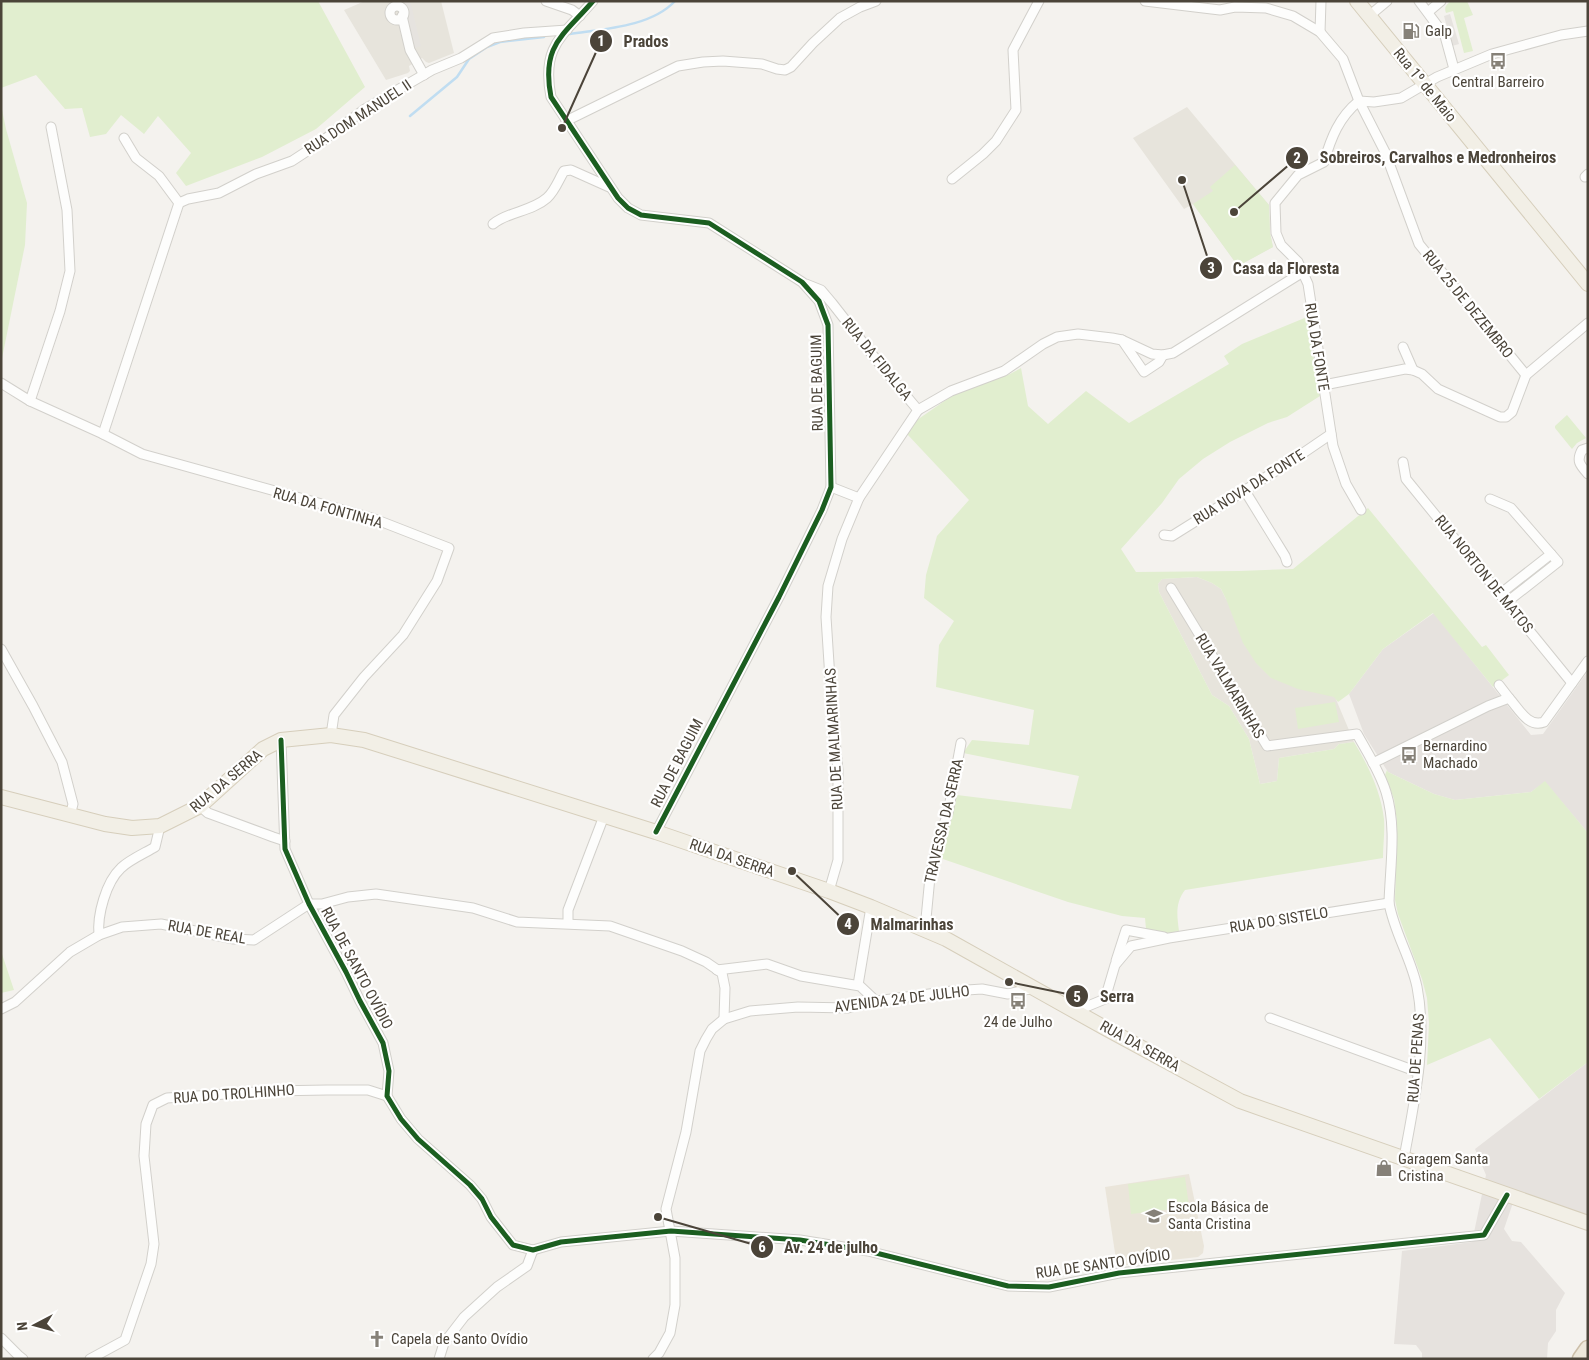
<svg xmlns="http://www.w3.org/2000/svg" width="1589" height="1360" font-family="'Roboto Condensed',sans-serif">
  <rect width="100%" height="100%" fill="#f4f2ee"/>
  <!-- residential -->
  <g fill="#e7e4dc">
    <polygon points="365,1 441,1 454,53 429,63 426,62 422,58 409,66 410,71 408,73 386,80 344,10"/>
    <polygon points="1187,107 1269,205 1270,233 1273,247 1238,266 1193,204 1184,209 1133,138"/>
    <polygon points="1197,577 1212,583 1221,589 1226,599 1329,695 1335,697 1354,742 1339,744 1334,749 1279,758 1277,781 1260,784 1249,739 1229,706 1212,695 1159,592 1158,584 1162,579"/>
  </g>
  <!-- industrial -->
  <g fill="#e6e2de">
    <polygon points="1434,613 1531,735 1543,734 1588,671 1588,833 1545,782 1531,792 1455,800 1434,794 1388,772 1364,734 1349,694 1383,649"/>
    <polygon points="1588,1062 1588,1216 1517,1191 1504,1229 1512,1241 1521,1242 1565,1293 1556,1310 1556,1331 1548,1343 1547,1359 1422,1359 1422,1353 1416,1345 1394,1344 1402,1251 1472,1242 1486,1175 1475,1149"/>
  </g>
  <!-- education -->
  <polygon fill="#eae5da" points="1189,1174 1204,1246 1203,1253 1198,1257 1117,1266 1105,1187"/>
  <!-- green -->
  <g fill="#e1eecf">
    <polygon points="1,1 318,1 365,87 316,129 262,157 186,186 176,173 191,153 158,116 144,134 121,115 106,134 90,137 82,108 65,109 36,75 1,88"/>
    <path d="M1451,1H1467L1473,15L1464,18L1473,51L1464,53L1453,11L1446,13C1444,7 1446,5 1451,1Z"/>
    <polygon points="1,105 6,129 27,203 25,245 1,363"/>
    <polygon points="1235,165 1269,205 1270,233 1273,247 1238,266 1193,204 1213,191 1210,187"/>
    <path d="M1307,317L1320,396L1287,417L1268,423L1230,442L1203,459L1179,479L1162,503L1121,549L1136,572L1239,571L1293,569L1368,508L1482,647L1486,645L1509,675L1493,687L1433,613L1383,649L1349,694L1338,702L1334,697L1298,689L1271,678L1256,663L1243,643L1226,599L1221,589L1212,583L1197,577L1162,579L1158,584L1159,592L1212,695L1229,706L1249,739L1260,784L1277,781L1279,758L1334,749L1339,744L1354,742C1368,765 1381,792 1384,819C1385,832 1383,845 1383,858L1185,890C1175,903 1177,915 1179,931L1165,934L1146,929L1145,918L1122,916L1068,902L937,857L957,795L1071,809L1079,776L963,753L972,740L1029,745L1034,710L936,687L939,645L954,621L924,598L926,575L937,536L969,500L907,434L917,420L956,393L1010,374L1021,368L1028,406L1048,424L1086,391L1129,423L1229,364L1224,356L1242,344Z"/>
    <polygon points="1567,415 1586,438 1577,443 1572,449 1555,428 1555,426"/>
    <polygon points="1335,702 1339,722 1298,729 1295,708"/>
    <polygon points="1387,770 1388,772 1434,794 1455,800 1531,792 1545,781 1588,833 1588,1062 1539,1099 1490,1038 1427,1065 1429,1023 1427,998 1422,979 1398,914 1395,900 1397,822 1394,799 1385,775"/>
    <polygon points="1,951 14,990 1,993"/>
    <polygon points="1185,1177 1189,1207 1131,1214 1128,1184"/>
  </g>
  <!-- parking -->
  <g fill="#e6e3df">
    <polygon points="410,1 421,46 415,48 403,2"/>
    <polygon points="1450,14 1459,44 1452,46 1444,16"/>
  </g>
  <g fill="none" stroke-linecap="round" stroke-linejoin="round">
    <!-- stream -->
    <g stroke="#c0ddf1" stroke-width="2.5">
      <path d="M570,34C603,29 651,27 675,1"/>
      <polyline points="410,116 457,77 469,59 487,47 500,42 544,37"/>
    </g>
    <!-- street casing -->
    <g stroke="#d2d0cb" stroke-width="11">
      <g id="street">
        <polyline points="546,1 572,10 580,16"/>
        <path d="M593,1C563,36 541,45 551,97L618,198L628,208L641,215L709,223L802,282L819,301L828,325L831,487L822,510L779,597L656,832"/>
        <polyline points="1145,1 1220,10 1235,7 1266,8 1293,16 1320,32 1343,59 1359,101 1385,152 1419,244 1526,375"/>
        <polyline points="1419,1 1445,36 1454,69"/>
        <circle cx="397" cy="13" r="7"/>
        <polyline points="1428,12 1441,1"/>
        <polyline points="402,16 410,50 424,75"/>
        <polyline points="1369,16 1387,1"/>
        <polyline points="1320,32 1321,1"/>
        <path d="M1359,101C1339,117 1331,138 1324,162L1298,175L1275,203L1276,233L1281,245L1298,262L1308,284L1333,446L1346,484L1361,510"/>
        <polyline points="1359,101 1374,102 1401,98 1437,77 1492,54 1561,35 1588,31"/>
        <polyline points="566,121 678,66 703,62 723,61 762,64 777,69 785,70 791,67 813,43 840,18 860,7 876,1"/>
        <polyline points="1585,177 1588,174"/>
        <polyline points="952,179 983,154 996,141 1016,110 1013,50 1039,1"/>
        <polyline points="179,203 188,199 219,193 256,174 292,161 321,142 365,109 432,70 461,58 493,38 524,33 567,30"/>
        <path d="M493,224C509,211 531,212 547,198C555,191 559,179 564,171L571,170L609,187"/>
        <polyline points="806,284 821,290 832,303 886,372 918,410"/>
        <polyline points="1122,340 1144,372 1159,362 1163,355"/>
        <polyline points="1403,347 1413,370"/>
        <polyline points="1,383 30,401 103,434 142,454 372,518 449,548 437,581 403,635 364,677 334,715 331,735"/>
        <polyline points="1324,385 1405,369 1413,370 1422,374 1438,389 1500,417 1506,417 1512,412 1526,375 1588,323"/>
        <polyline points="30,401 60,311 70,271 67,210 51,127"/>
        <polyline points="103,434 179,203 159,176 136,158 124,138"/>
        <path d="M1588,448L1582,450C1576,461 1580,465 1588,474"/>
        <polyline points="1403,462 1406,479 1572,683"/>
        <polyline points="831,487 859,498"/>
        <polyline points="1245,491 1285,556 1287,562"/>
        <polyline points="1490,499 1511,508 1558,562 1507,602"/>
        <polyline points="1164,535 1172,536 1290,462 1331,434"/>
        <path d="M1171,588L1267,746L1357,734C1367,752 1380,772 1386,792C1397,827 1390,867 1389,903C1394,932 1411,958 1417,987C1428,1042 1414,1103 1404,1158"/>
        <polyline points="1500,594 1551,554"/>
        <polyline points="1,649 33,706 62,762 73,804 70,816"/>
        <polyline points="1499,685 1509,698"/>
        <polyline points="281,740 285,849 309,904 346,972 360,1001 383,1043 389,1071 387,1096 401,1119 418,1139 470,1185 482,1199 491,1217 513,1245 533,1250 561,1242 671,1231 800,1240 868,1251 1008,1286 1049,1287 1119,1273 1484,1235 1507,1195"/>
        <path d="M1373,763L1488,706L1509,698C1519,709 1528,728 1544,722L1588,661"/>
        <polyline points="200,806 208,813 273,837 285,841"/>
        <polyline points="829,891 838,860 838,770 832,710 826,617 828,586 842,539 859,498 918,410 951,391 1004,371 1043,344 1057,337 1078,334 1112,338 1122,340 1152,354 1163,355 1173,353 1303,272"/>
        <polyline points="568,923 568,910 604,816"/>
        <polyline points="925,929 930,877 937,844 948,813 961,743"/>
        <path d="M99,935C97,915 106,882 121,868C129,860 145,853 155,847L160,826"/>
        <polyline points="1116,961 1126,930 1164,937"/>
        <polyline points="717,970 767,964 801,976 860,986 876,1001"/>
        <polyline points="858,985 871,907"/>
        <polyline points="1,1009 15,1002 70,952 99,935 122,927 161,924 234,939 254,940 309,904 322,904 348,897 376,894 473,908 517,922 610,926 682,951 706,962 722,973 725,988 724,1019"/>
        <polyline points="1076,1011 1105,999 1115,965 1131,946 1169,938 1389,903"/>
        <polyline points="1270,1018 1418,1072"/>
        <polyline points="1,1338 18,1355 23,1359"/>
        <polyline points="90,1359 125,1340 151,1264 154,1244 144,1156 146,1124 153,1105 167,1098 271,1091 327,1090 368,1090 387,1096"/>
        <polyline points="439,1359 444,1343 464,1317 497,1287 527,1266 533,1250"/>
        <polyline points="653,1359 659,1353 670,1333 675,1305 675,1258 666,1209 686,1132 700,1051 706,1039 712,1029 724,1019 750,1011 798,1007 848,1008 876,1001 952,991 982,989 1008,994 1034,988"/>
      </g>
    </g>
    <!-- primary casing -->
    <g stroke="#d6cebb" stroke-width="16">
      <g id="primary">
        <polyline points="1357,1 1588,284"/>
        <polyline points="1,797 105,824 132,828 160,826 200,806 263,749 281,740 331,735 364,740 656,832 829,891 871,907 946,939 1105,1028 1240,1101 1588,1223"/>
      </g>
    </g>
    <!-- highway casing -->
    <g stroke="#ccbfa9" stroke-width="19">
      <polyline id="highway" points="1581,1359 1588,1349"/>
    </g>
    <!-- street -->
    <use href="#street" stroke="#fdfdfc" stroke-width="9"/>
    <!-- primary -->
    <use href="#primary" stroke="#f2efe6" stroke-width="14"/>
    <!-- highway -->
    <use href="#highway" stroke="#ede8db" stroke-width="16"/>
    <!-- cycleway casing -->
    <g stroke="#fff" stroke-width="8">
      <g id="cycleway">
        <path d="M593,1C563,36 541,45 551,97L618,198L628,208L641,215L709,223L802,282L819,301L828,325L831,487L822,510L779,597L656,832"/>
        <polyline points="281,740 285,849 309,904 346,972 360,1001 383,1043 389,1071 387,1096 401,1119 418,1139 470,1185 482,1199 491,1217 513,1245 533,1250 561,1242 671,1231 800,1240 868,1251 1008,1286 1049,1287 1119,1273 1484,1235 1507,1195"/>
      </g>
    </g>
    <!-- cycleway -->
    <use href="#cycleway" stroke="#1b5e20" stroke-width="5"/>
  </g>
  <!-- icons -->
  <defs>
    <g id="fuel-bare" transform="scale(1.35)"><path d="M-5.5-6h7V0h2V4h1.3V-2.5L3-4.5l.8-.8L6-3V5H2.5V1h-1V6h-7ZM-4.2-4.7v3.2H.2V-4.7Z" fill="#868178" stroke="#fff" stroke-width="2.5" paint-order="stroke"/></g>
    <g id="bus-bare" transform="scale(1.35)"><path d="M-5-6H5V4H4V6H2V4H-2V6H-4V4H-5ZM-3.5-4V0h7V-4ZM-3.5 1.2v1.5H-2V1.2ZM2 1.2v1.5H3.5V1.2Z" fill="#868178" stroke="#fff" stroke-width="2.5" paint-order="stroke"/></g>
    <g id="shop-bare" transform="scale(1.35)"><path d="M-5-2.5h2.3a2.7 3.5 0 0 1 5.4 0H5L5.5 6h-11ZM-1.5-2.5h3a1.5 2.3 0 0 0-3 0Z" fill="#868178" stroke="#fff" stroke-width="2.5" paint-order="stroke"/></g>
    <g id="school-bare" transform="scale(1.35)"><path d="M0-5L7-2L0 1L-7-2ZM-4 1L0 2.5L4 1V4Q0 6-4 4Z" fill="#868178" stroke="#fff" stroke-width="2.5" paint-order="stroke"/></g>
    <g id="church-bare" transform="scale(1.35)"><path d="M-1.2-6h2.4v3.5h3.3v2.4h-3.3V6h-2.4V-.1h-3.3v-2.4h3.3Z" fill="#868178" stroke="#fff" stroke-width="2.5" paint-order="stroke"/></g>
  </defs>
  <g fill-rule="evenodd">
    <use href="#fuel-bare" x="1411" y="31"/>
    <use href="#bus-bare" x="1498" y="61"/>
    <use href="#bus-bare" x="1409" y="755"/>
    <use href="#bus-bare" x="1018" y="1001"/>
    <use href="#shop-bare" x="1384" y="1168"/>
    <use href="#school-bare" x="1154" y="1216"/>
    <use href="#church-bare" x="377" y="1339"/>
  </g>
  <g text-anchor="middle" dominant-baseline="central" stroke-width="4.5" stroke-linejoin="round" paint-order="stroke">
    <!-- poi labels -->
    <g font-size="15" fill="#4b4439" stroke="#fff" text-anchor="start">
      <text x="1425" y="31">Galp</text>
      <text x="1498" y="82" text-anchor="middle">Central Barreiro</text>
      <text x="1423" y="746">Bernardino<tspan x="1423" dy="17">Machado</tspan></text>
      <text x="1018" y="1022" text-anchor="middle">24 de Julho</text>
      <text x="1398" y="1159">Garagem Santa<tspan x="1398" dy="17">Cristina</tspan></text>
      <text x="1168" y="1207">Escola Básica de<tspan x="1168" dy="17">Santa Cristina</tspan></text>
      <text x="391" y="1339">Capela de Santo Ovídio</text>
    </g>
    <!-- street labels -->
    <g font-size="15" fill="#4b4439" stroke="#fff">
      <text transform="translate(1425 85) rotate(51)">Rua 1º de Maio</text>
      <text transform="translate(358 117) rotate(-33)">RUA DOM MANUEL II</text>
      <text transform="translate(1468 304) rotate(51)">RUA 25 DE DEZEMBRO</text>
      <text transform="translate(1317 347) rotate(81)">RUA DA FONTE</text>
      <text transform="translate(877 359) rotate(51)">RUA DA FIDALGA</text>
      <text transform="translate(817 383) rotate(-91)">RUA DE BAGUIM</text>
      <text transform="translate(1249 487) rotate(-32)">RUA NOVA DA FONTE</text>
      <text transform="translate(328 508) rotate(16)">RUA DA FONTINHA</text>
      <text transform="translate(1484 574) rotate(51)">RUA NORTON DE MATOS</text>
      <text transform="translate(1230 686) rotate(59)">RUA VALMARINHAS</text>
      <text transform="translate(834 739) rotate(-93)">RUA DE MALMARINHAS</text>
      <text transform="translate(677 763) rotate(-63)">RUA DE BAGUIM</text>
      <text transform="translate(226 781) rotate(-40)">RUA DA SERRA</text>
      <text transform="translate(944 821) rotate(-77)">TRAVESSA DA SERRA</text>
      <text transform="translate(732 858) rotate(19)">RUA DA SERRA</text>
      <text transform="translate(1279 920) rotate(-9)">RUA DO SISTELO</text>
      <text transform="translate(207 932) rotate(10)">RUA DE REAL</text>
      <text transform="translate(357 968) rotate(62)">RUA DE SANTO OVÍDIO</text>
      <text transform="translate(902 999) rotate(-7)">AVENIDA 24 DE JULHO</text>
      <text transform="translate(1140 1046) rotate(29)">RUA DA SERRA</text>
      <text transform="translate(1416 1058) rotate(-86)">RUA DE PENAS</text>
      <text transform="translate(234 1094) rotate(-4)">RUA DO TROLHINHO</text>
      <text transform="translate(1103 1264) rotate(-8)">RUA DE SANTO OVÍDIO</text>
    </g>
  </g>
  <!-- callouts -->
  <path fill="none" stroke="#4b4439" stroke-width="2" d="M562 128L601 41M1234 212L1297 158M1182 180L1211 268M792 871L848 924M1009 982L1077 996M658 1217L762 1247"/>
  <g fill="#4b4439" stroke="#fff" stroke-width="2">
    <circle cx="562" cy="128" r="5"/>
    <circle cx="1234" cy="212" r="5"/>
    <circle cx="1182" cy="180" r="5"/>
    <circle cx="792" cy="871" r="5"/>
    <circle cx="1009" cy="982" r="5"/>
    <circle cx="658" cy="1217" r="5"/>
    <circle cx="601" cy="41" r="12"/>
    <circle cx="1297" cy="158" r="12"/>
    <circle cx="1211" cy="268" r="12"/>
    <circle cx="848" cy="924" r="12"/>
    <circle cx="1077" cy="996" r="12"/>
    <circle cx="762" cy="1247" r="12"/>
  </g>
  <g font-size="15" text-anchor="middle" font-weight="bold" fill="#fff">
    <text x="601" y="46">1</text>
    <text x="1297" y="163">2</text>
    <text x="1211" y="273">3</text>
    <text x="848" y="929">4</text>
    <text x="1077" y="1002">5</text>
    <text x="762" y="1252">6</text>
  </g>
  <g font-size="16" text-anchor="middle" font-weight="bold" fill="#4b4439" stroke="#fff" stroke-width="4.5" stroke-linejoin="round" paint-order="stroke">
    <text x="646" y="47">Prados</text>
    <text x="1438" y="163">Sobreiros, Carvalhos e Medronheiros</text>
    <text x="1286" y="274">Casa da Floresta</text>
    <text x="912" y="930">Malmarinhas</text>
    <text x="1117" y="1002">Serra</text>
    <text x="831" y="1253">Av. 24 de julho</text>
  </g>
  <!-- border -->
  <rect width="1589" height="1360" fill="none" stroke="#4b4439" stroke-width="5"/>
  <!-- north arrow -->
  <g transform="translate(35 1325) rotate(264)" stroke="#ffffff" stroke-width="4" paint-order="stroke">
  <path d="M0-4L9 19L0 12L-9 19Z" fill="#4b4439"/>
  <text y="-8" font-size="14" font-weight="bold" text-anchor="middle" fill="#4b4439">N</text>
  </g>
</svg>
